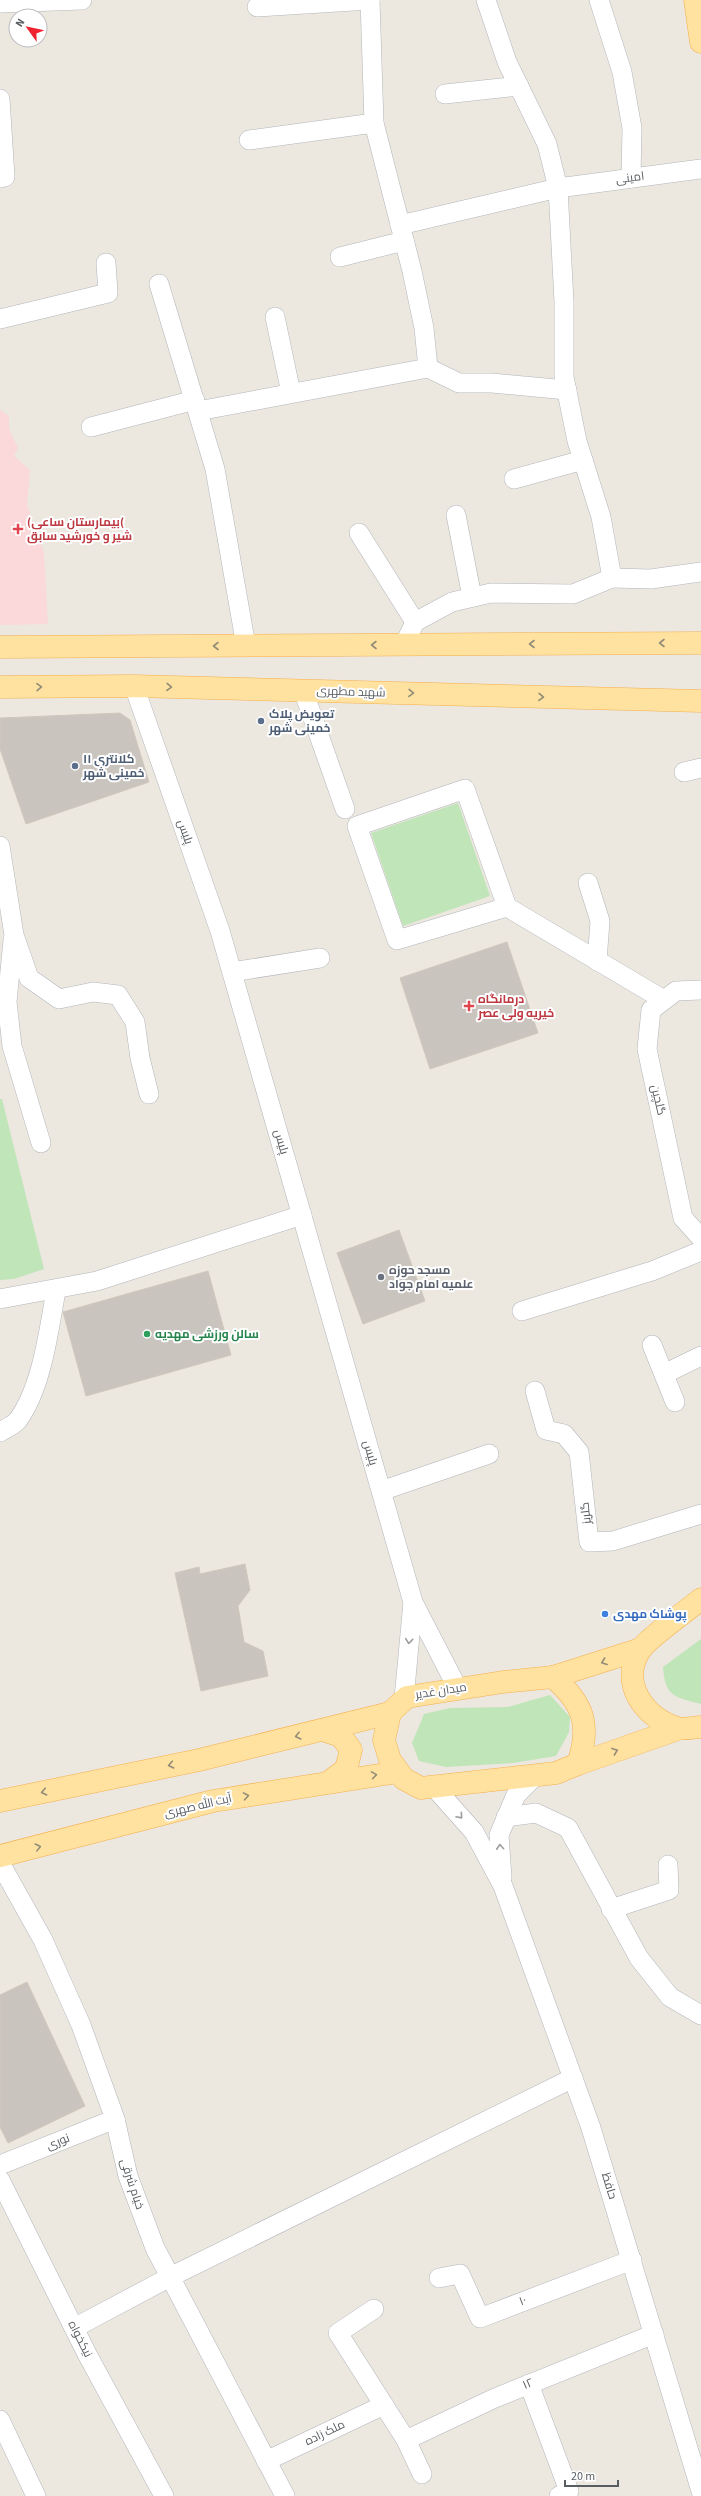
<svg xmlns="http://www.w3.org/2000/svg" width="701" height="2496" font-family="'Source Sans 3',Cairo,sans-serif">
  <rect width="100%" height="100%" fill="#ece7df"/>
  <!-- medical -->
  <polygon fill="#fbd8da" points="0,410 9,416 9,429 18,448 14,456 30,470 27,505 44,552 48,624 0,625"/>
  <!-- green -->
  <g fill="#bfe5b9">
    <polygon points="458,803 490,896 403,926 371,833"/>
    <polygon points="0,1099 2,1099 44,1269 14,1279 0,1280"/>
    <path d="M701,1639V1704C675,1697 665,1697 663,1667Z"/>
    <polygon points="550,1695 570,1717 569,1732 556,1756 513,1763 446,1767 419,1761 412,1743 424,1714 450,1708 508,1707"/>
  </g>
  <!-- building -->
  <g fill="#c9c4be" stroke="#d0c8bd">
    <polygon points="120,713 130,720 149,782 26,824 0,749 0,718"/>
    <polygon points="507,942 538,1033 430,1069 400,978"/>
    <polygon points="399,1230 425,1301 363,1324 337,1253"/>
    <polygon points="208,1271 231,1355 86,1396 63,1312"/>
    <polygon points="245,1564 250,1590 238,1606 244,1642 263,1651 268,1676 201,1691 175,1573 199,1567 200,1574"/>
    <polygon points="27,1982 85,2106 8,2143 0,2127 0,1995"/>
  </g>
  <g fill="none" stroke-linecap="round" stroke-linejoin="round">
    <!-- minor casing -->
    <g stroke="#b2b6bb" stroke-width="20">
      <g id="minor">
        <polyline points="370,0 374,123 412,271 424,328 428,368 459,383 492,383 567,390"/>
        <polyline points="599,0 622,72 632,128 631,178"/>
        <polyline points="0,3 82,0"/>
        <polyline points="257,7 370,0"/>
        <polyline points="445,94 519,86"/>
        <polyline points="0,99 5,177 0,178"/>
        <polyline points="249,140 374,123"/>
        <polyline points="400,225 558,188 701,169"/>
        <polyline points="340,257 404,241"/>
        <polyline points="159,284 215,469 246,646"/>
        <polyline points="275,317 291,393"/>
        <polyline points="0,319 108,293 106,263"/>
        <polyline points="198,411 428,368"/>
        <polyline points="91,427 195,400"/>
        <polyline points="514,479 583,460"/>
        <polyline points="456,515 472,597"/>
        <polyline points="359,533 415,622"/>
        <polyline points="612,578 651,579 701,572"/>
        <polyline points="404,645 415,622 452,602 491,593 573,594 612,578 601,517 577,441 564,377 564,302 558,188 547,144 507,62 486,0"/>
        <polyline points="134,686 220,931 413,1602 458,1689"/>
        <polyline points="303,690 345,809"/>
        <polyline points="684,772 701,768"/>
        <polyline points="0,846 14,935 29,978 59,999 93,992 118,995 135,1022 140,1058 149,1094"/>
        <polyline points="588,883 600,921 597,961"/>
        <polyline points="507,907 397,940 357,826 465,789 507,907 664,1000"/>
        <polyline points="13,940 7,1002 12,1046 41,1143"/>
        <polyline points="232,972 320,958"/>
        <polyline points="701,990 676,991 651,1010 647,1049 683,1218 701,1238"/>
        <polyline points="0,1299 97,1281 302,1215"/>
        <polyline points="522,1311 652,1271 701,1251"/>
        <polyline points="652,1345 675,1402"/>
        <polyline points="664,1374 701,1356"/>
        <polyline points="535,1391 546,1430 564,1434 579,1452 589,1542 613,1541 701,1514"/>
        <path d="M0,1432C5,1429 14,1425 18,1420C42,1387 49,1330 56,1290"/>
        <polyline points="381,1491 489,1454"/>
        <polyline points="404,1699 413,1602"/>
        <polyline points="434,1787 474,1832 503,1886 591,2128 701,2491"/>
        <polyline points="506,1817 536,1813 568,1828 639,1958 670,1997 701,2015"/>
        <polyline points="0,1863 43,1940 81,2025 115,2119 128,2176 155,2248 285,2496"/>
        <polyline points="502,1878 499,1835 516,1795 536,1775"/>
        <polyline points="611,1909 669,1890 668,1865"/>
        <polyline points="0,2165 115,2119"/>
        <polyline points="0,2180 87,2354 164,2496"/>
        <polyline points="439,2278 460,2274 480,2318 632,2260"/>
        <polyline points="374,2309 338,2333 406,2440 422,2474"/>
        <polyline points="74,2328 170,2277 573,2078"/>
        <polyline points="529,2384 569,2491 559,2496"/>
        <polyline points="0,2420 36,2496"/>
        <polyline points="406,2440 495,2398 654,2334"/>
        <polyline points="266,2461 384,2405"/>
      </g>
    </g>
    <!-- major casing -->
    <g stroke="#f6af4d" stroke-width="23">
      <g id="major">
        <polyline points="695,0 701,42"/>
        <polyline points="0,647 701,643"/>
        <polyline points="0,687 134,686 701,701"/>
        <path d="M701,1599C688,1610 648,1638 640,1650C619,1683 644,1717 677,1728C683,1730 694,1727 701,1727"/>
        <path d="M553,1677C584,1704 591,1725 578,1764L556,1773L421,1788L404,1779L390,1760L384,1740L390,1713L407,1697L503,1682Z"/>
        <polyline points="553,1677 641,1649"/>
        <polyline points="323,1730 341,1736 351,1750 346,1769 329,1782"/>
        <polyline points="578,1764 678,1729"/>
        <polyline points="0,1801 199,1760 390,1713"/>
        <polyline points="0,1856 213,1801 398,1772"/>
      </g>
    </g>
    <!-- minor -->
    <use href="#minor" stroke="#fff" stroke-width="19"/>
    <!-- major -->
    <use href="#major" stroke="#ffe2a0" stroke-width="22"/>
  </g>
  <!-- one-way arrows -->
  <defs><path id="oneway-chevron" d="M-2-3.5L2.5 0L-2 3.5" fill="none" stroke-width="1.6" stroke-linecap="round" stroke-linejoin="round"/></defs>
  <g stroke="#928c77">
    <use href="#oneway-chevron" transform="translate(662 643) rotate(180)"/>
    <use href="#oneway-chevron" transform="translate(532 644) rotate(180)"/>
    <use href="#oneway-chevron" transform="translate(374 645) rotate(180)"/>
    <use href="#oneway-chevron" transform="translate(216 646) rotate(180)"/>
    <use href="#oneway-chevron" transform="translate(39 687) rotate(-1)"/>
    <use href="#oneway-chevron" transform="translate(169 687) rotate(2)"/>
    <use href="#oneway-chevron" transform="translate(411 693) rotate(2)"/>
    <use href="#oneway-chevron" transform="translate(541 697) rotate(2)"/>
    <use href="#oneway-chevron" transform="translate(604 1662) rotate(160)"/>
    <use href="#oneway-chevron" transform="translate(298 1736) rotate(166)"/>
    <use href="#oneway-chevron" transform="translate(615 1751) rotate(-20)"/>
    <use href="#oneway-chevron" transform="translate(171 1765) rotate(168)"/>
    <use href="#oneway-chevron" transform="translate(374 1775) rotate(-9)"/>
    <use href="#oneway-chevron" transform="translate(44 1792) rotate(168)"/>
    <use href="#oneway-chevron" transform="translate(246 1796) rotate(-10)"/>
    <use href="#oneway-chevron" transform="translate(38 1847) rotate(-14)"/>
  </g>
  <g stroke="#9b9ea0">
    <use href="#oneway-chevron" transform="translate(409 1641) rotate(96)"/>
    <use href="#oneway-chevron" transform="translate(460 1816) rotate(49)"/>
    <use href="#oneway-chevron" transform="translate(500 1847) rotate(-94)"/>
  </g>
  <!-- markers -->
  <g fill="#e0444e" stroke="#fff" stroke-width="1.5">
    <path d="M16 523h4v4h4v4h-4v4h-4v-4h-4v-4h4z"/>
    <path d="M467 1000h4v4h4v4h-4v4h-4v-4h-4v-4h4z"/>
  </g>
  <g fill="#5c6f8a" stroke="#fff" stroke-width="1.5">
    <circle cx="261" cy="721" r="4"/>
    <circle cx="75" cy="766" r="4"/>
  </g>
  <circle fill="#6b7280" stroke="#fff" stroke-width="1.5" cx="381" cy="1277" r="4"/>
  <circle fill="#2e9e5b" stroke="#fff" stroke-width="1.5" cx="147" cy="1334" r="4"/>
  <circle fill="#3f7fe0" stroke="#fff" stroke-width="1.5" cx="605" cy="1614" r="4"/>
  <g text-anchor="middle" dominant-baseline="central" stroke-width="4" stroke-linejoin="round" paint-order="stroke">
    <!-- street labels -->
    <g font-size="12" fill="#585d61" stroke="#fff">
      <text transform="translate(630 178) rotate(-7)">امینی</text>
      <text transform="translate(351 692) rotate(2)">شهید مطهری</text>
      <text transform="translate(185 832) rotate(71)">پلیس</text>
      <text transform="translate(658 1100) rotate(77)">گلچین</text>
      <text transform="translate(281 1142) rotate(74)">پلیس</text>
      <text transform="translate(370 1453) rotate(74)">پلیس</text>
      <text transform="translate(586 1513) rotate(-96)">گلریز</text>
      <text transform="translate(441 1691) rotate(-9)">میدان غدیر</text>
      <text transform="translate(198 1806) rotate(-13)">آیت الله صهری</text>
      <text transform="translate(58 2142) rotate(-22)">نوری</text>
      <text transform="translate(132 2184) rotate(72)">خیام شرقی</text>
      <text transform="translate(609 2186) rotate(73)">حافظ</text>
      <text transform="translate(523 2301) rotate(-21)">۱۰</text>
      <text transform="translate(80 2339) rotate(63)">نیکخواه</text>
      <text transform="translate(528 2384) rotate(-23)">۱۲</text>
      <text transform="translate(325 2433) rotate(-26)">ملک زاده</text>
    </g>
    <!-- health labels -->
    <g font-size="12" font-weight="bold" fill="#be3a42" stroke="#fff" text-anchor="start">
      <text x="27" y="522">(بیمارستان ساعی(<tspan x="27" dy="14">شیر و خورشید سابق</tspan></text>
      <text x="478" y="999">درمانگاه<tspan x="478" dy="14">خیریه ولی عصر</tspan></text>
    </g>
    <!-- service labels -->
    <g font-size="12" font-weight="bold" fill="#4e5e75" stroke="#fff" text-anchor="start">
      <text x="269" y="714">تعویض پلاک<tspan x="269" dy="14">خمینی شهر</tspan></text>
      <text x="83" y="759">کلانتری ۱۱<tspan x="83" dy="14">خمینی شهر</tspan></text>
    </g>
    <!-- worship labels -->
    <g font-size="12" font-weight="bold" fill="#5b616d" stroke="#fff" text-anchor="start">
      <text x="389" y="1270">مسجد حوزه<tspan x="389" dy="14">علمیه امام جواد</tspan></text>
    </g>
    <!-- leisure labels -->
    <g font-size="12" font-weight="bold" fill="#27864d" stroke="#fff" text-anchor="start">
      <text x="155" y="1334">سالن ورزشی مهدیه</text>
    </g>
    <!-- shop labels -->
    <g font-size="12" font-weight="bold" fill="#366cbe" stroke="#fff" text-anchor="start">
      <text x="613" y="1614">پوشاک مهدی</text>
    </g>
  </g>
  <!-- north arrow -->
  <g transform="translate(28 28) rotate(303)"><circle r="19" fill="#ffffff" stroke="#bcbec0"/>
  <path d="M0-3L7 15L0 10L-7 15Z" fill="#ef222f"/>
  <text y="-6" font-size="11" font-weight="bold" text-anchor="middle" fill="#585d61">N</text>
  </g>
  <!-- scale -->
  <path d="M565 2480v6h53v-6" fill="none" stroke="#585d61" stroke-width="2"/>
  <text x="571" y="2480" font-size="12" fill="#585d61" stroke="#ffffff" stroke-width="3" paint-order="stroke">20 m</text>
</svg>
